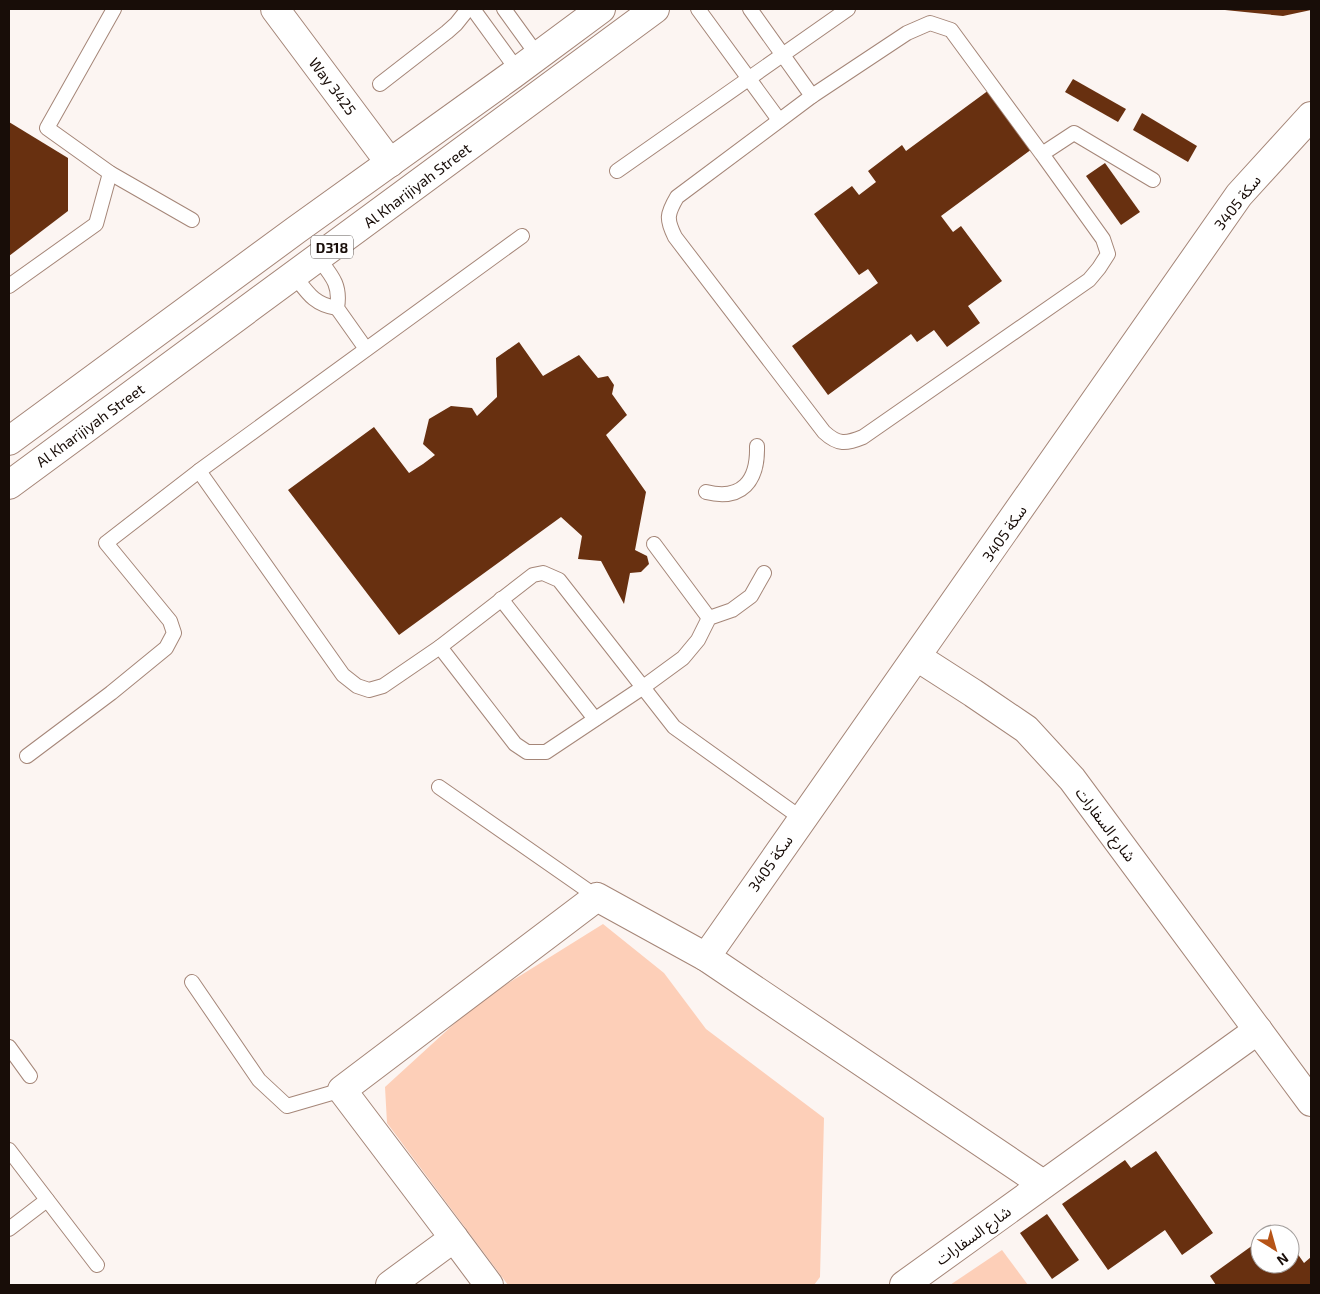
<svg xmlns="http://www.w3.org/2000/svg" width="1320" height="1294" font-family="'Exo 2','Noto Sans Arabic',sans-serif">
  <rect width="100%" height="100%" fill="#fcf5f2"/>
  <!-- green -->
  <g fill="#fdcfb8">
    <polygon points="603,924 664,973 706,1029 824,1118 820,1277 814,1285 508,1285 387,1123 385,1087 478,1002"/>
    <polygon points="1002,1250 1028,1285 950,1285"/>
  </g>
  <!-- building -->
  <g fill="#683010">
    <polygon points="1225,9 1311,9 1311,10 1283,16 1225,10"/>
    <polygon points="1073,79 1126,109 1118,122 1065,92"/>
    <polygon points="989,90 1032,149 941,216 953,232 961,226 1002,281 968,306 980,323 947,347 934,330 917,342 911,334 828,395 792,346 878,283 868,269 859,275 814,214 852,186 859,195 876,182 868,171 902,145 906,151"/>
    <polygon points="1142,113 1197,146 1188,162 1133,130"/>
    <polygon points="9,122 68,158 68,211 9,256"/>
    <polygon points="1105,163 1140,212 1121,225 1086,176"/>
    <polygon points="519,342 543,376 579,355 598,378 608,376 614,385 612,394 627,415 606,435 646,492 635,550 647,556 649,564 641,572 630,573 624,604 601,561 578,559 582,536 561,517 399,635 288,490 374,427 409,473 423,464 435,455 423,444 429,419 451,406 472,408 477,416 497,397 496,358"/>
    <polygon points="1156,1151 1213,1233 1182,1255 1165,1230 1108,1270 1062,1204 1125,1160 1131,1168"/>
    <polygon points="1047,1214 1079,1260 1052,1279 1020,1233"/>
    <polygon points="1279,1227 1284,1234 1269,1234"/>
    <polygon points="1260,1240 1260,1264 1290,1264 1290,1243 1304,1263 1311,1257 1311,1285 1216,1285 1210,1276"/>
  </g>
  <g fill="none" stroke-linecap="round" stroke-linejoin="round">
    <!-- service casing -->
    <g stroke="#a58678" stroke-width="16">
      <g id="service">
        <polyline points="114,9 47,128 110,173 192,220"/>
        <polyline points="473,9 518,71"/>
        <polyline points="504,9 538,56"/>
        <polyline points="698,9 779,120"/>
        <polyline points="750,9 812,96"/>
        <polyline points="380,84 447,32 456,24 468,9"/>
        <path d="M1042,154L1103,239L1108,254L1099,268L1089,280L863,437C846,444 838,445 824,432L675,237C666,219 667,214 677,197L812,96L907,33L930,23L951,30L1042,154L1074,133L1153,180"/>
        <polyline points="617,171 848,9"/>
        <path d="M318,258C332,276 341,285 337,308L366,349"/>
        <path d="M294,275C307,292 314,305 337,308"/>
        <polyline points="9,286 96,224 110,173"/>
        <polyline points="199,471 343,675 357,686 369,690 383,686 440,647 533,575 543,573 559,580 674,727 801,818"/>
        <path d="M706,492C742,501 758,481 757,446"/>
        <polyline points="654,544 709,618"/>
        <polyline points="501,599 595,719"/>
        <polyline points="440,647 515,744 527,752 546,752 642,688 683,658 698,640 709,618 732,610 751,596 764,573"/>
        <polyline points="27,756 111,693 166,648 174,633 170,621 106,543 199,471 522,236"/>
        <polyline points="439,787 597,897"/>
        <polyline points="192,982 259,1080 287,1106 342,1090"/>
        <polyline points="9,1047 30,1076"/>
        <polyline points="9,1150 97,1265"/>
        <polyline points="9,1229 47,1200"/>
      </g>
    </g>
    <!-- minor casing -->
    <g stroke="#a58678" stroke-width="30">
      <g id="minor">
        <polyline points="275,9 390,163"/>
        <polyline points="917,657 973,693 1026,729 1072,779 1311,1102"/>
        <polyline points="706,957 1239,195 1311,116"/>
        <polyline points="454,1238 489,1285"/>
        <polyline points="390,1285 454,1238 342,1090 597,897 706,957 1043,1184"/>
        <polyline points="904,1285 1258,1030"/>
      </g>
    </g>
    <!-- primary casing -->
    <g stroke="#a58678" stroke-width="30">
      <g id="primary">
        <polyline points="9,441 296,230 512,75 601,9"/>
        <polyline points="9,485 655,9"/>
      </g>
    </g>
    <!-- service -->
    <use href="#service" stroke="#fff" stroke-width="14"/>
    <!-- minor -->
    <use href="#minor" stroke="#fff" stroke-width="28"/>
    <!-- primary -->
    <use href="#primary" stroke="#fff" stroke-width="28"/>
  </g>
  <g text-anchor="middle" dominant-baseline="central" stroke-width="5" stroke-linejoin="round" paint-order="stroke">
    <!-- shield labels -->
    <rect fill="#fff" stroke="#5d5652" stroke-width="1" x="311" y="235.5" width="42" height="23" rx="4"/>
    <g font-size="14" font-weight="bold" fill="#180d08">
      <text x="332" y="247">D318</text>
    </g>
    <!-- street labels -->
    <g font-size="15" fill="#180d08" stroke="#fff">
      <text transform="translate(333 86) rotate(53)">Way 3425</text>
      <text transform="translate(417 185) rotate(-37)">Al Kharijiyah Street</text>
      <text transform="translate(1237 202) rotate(-52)">سكة 3405</text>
      <text transform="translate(90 425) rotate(-36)">Al Kharijiyah Street</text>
      <text transform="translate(1004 533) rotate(-55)">سكة 3405</text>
      <text transform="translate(1106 824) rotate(53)">شارع السفارات</text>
      <text transform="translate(770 863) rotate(-55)">سكة 3405</text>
      <text transform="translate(973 1235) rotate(-36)">شارع السفارات</text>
    </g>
  </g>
  <!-- border -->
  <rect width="1320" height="1294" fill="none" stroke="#180d08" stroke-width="20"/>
  <!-- north arrow -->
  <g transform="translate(1275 1249) rotate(143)"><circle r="24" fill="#ffffff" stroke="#a39e9c"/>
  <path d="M0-4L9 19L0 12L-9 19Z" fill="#b65417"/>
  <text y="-8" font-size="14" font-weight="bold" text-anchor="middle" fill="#180d08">N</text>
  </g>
</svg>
